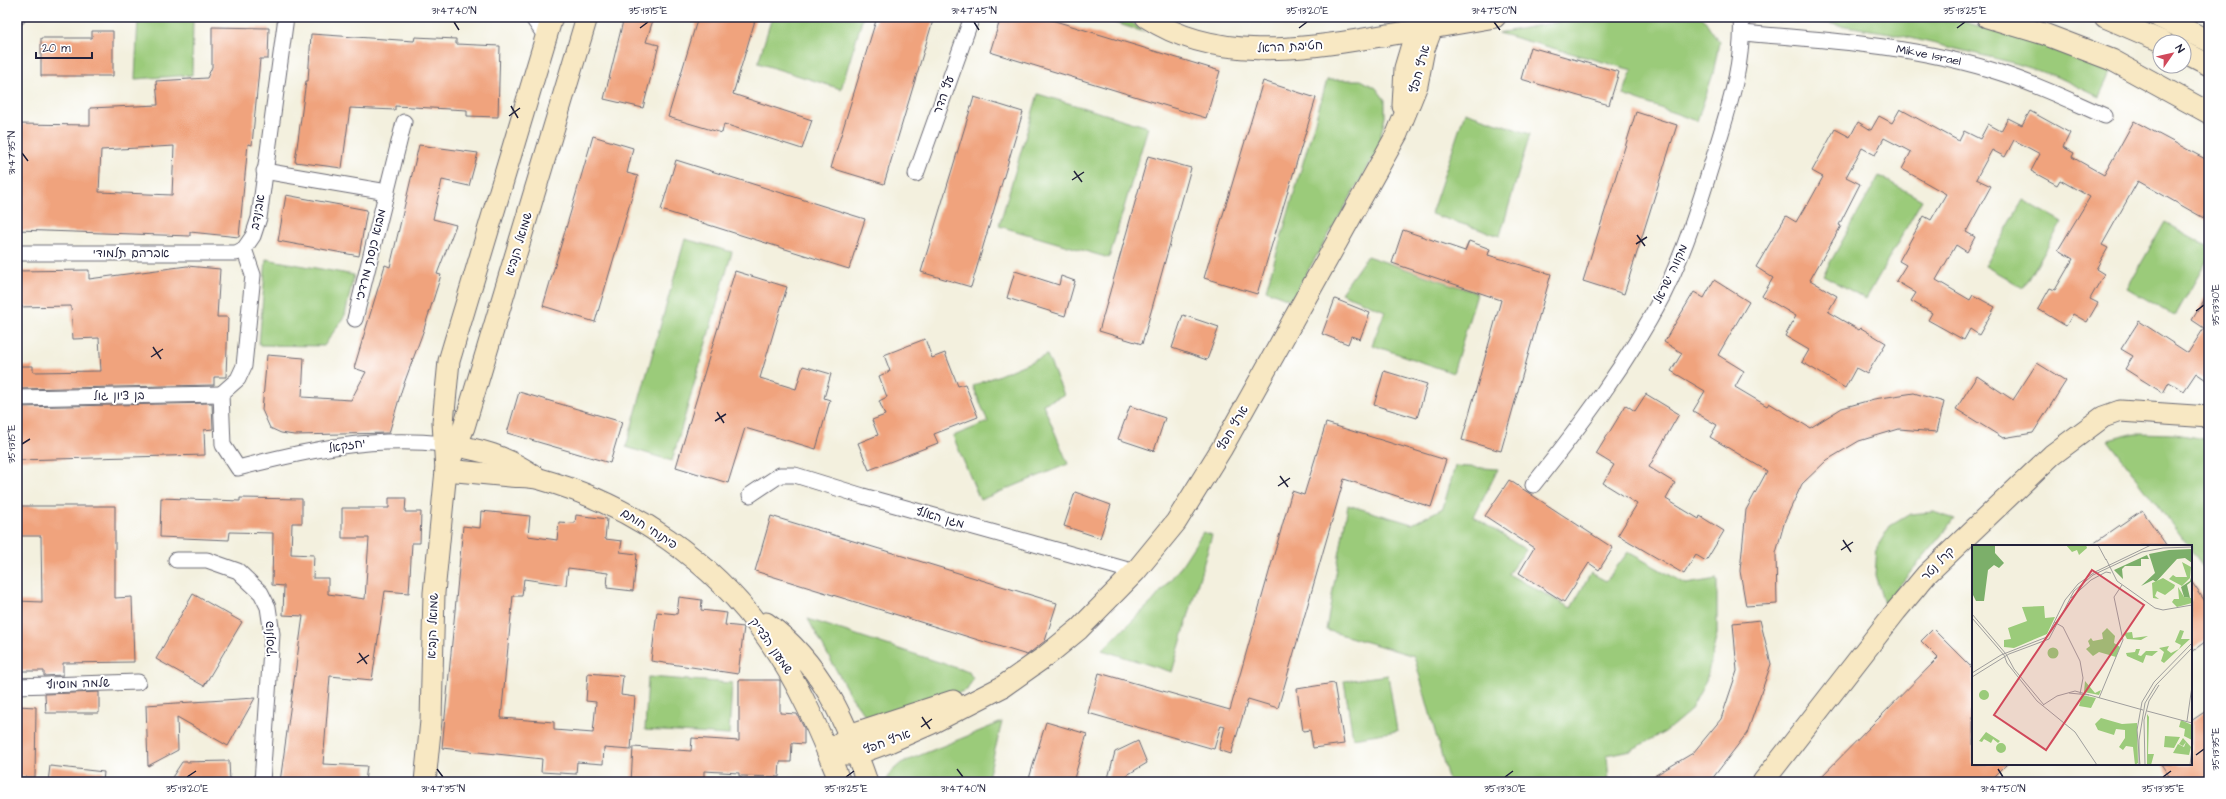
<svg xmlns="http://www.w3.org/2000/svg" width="2226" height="799" font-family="'Architects Daughter','Playpen Sans Hebrew',sans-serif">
  <rect width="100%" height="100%" fill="#fff"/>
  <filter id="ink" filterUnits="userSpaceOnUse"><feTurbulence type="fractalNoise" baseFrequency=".025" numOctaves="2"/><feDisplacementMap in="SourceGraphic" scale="8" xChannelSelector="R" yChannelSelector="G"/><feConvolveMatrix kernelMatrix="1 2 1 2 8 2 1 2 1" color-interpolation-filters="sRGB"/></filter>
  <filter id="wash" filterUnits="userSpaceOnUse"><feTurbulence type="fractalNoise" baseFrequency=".012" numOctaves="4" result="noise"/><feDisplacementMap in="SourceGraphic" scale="16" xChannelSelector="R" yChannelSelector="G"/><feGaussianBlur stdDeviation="0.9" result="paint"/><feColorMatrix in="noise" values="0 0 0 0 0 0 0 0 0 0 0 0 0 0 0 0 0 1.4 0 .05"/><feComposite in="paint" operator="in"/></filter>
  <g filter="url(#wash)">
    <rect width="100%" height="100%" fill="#f3f0de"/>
    <!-- park -->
    <g fill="#9bcb7a" stroke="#5e765a">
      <polygon points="772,17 863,17 841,89 758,63"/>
      <polygon points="1097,17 1125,17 1144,32"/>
      <polygon points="1584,17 1702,17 1704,19 1719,42 1713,74 1697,121 1623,95 1632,70 1498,33"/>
      <polygon points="1759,17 1947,17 2024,39 2111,71 2099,97 2058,77 2010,62 1890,33 1826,23 1759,21"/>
      <polygon points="138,19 193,19 192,75 135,79"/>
      <polygon points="1327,80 1361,80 1376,88 1385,100 1385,117 1377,151 1291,300 1266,290"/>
      <polygon points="1038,94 1148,127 1109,258 999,226"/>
      <polygon points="1465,112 1530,134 1500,236 1431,214"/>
      <polygon points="1879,176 1922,200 1866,299 1823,275"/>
      <polygon points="2023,200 2062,222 2024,288 1985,266"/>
      <polygon points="2165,222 2209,247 2209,257 2175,316 2127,288"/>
      <polygon points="685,239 732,252 672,461 626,447"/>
      <polygon points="1367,256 1477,293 1453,373 1372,345 1385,311 1341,293"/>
      <polygon points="266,259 354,275 345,315 324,346 259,345"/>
      <polygon points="1047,355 1064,395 1043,404 1068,464 980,500 953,436 988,422 973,386"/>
      <polygon points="2136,433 2176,434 2209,440 2209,575 2191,551 2191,546 2188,546 2108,440"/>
      <polygon points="1455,466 1498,469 1474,517 1526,550 1508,574 1571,608 1591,573 1606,581 1628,552 1686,584 1717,579 1717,634 1706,681 1690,711 1665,732 1631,750 1607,755 1609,782 1449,782 1414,656 1326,630 1348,505 1412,524 1443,508"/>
      <polygon points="1933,512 1955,519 1884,604 1875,575 1877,547 1890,526 1910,514"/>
      <polygon points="1203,532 1212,535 1172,672 1102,650 1153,601 1179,569"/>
      <polygon points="808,619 969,672 973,679 967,690 876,719 865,715 850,695"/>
      <polygon points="1388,675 1397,731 1353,738 1344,681"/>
      <polygon points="648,677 732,683 729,735 645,730"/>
      <polygon points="1002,722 987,782 886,782 889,774 901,763"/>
    </g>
    <g id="blocks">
      <!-- building -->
      <g fill="#f0a37d" fill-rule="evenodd">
        <polygon points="624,17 654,17 646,42 659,45 643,108 604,99"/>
        <polygon points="698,17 756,17 733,94 812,120 802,149 724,124 722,133 668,117"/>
        <polygon points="877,17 934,17 884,184 831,168"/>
        <polygon points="1001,17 1042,17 1220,71 1206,118 990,52"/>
        <path d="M212,27L269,28L268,59H260L252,145L248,144L239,237L190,232V236L17,230V124L90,125V108L158,105L156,81L207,78L212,67ZM174,146L172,195L99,192L101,150Z"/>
        <polygon points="92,31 113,31 113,76 41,76 41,38 92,38"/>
        <polygon points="311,34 414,41 415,37 456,39 456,44 500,46 498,117 467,116 467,110 395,106 395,110 350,108 342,168 295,162 306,81 308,81"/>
        <polygon points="1530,47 1619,72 1609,105 1521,79"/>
        <polygon points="1263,81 1316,98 1257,294 1204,278"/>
        <polygon points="974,97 1023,112 971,287 921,272"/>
        <polygon points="1900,109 1959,141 1964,131 1980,139 1988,124 2001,131 2008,118 2022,125 2030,111 2070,133 2063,147 2074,153 2072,157 2104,175 2134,121 2209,161 2209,221 2138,181 2102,245 2108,248 2096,269 2104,274 2090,299 2098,303 2087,322 2073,314 2066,326 2038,309 2050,288 2055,290 2073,259 2058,250 2090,197 2060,180 2057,185 2031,171 2040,154 2014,140 2005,157 1992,150 1976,179 1991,186 1966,232 1975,237 1967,252 1956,245 1936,280 1970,300 1973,295 1995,307 1979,335 1970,329 1964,340 1928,320 1932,313 1911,301 1916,293 1896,281 1906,265 1899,261 1924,216 1931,220 1946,194 1902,169 1911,152 1884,138 1875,155 1862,148 1846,177 1860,184 1839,225 1841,226 1810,280 1837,296 1828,312 1859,330 1861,328 1886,343 1867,374 1856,368 1845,388 1802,362 1809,350 1785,336 1796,316 1762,296 1773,278 1756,267 1786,216 1796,222 1806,205 1807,206 1823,177 1812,171 1835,129 1850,137 1858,122 1871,130 1879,116 1892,123"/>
        <polygon points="1636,112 1677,125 1624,294 1583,281"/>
        <polygon points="593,136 633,148 627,173 638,176 595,322 543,306"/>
        <polygon points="419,145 478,153 469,186 442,180 433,219 456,225 437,274 441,275 423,332 402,389 389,433 294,435 281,433 270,428 262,410 267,355 304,358 302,397 351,400 366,372 354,368 385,265 390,267"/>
        <polygon points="1148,156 1191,168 1142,344 1099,331"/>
        <polygon points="676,160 865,219 849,269 661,210"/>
        <polygon points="286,195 367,210 359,256 278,241"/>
        <polygon points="1403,230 1465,251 1469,241 1490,249 1488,255 1551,274 1501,451 1462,440 1501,300 1392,263"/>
        <polygon points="187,266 220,269 217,317 228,317 226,377 214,377 214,385 17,389 17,366 33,366 33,372 101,371 99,338 73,339 71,306 17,307 17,271 89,270 89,279"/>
        <polygon points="735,271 787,287 760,378 796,389 803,366 831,374 824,398 830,400 816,449 745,428 728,483 676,467"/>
        <polygon points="1015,271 1059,285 1061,276 1075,281 1065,316 1007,298"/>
        <polygon points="1714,280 1749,302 1718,355 1744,371 1735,387 1767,406 1769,403 1810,428 1842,408 1874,399 1914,393 1944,402 1937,432 1899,429 1859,441 1827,460 1802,484 1785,520 1776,553 1777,604 1746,606 1740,571 1746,510 1767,471 1710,437 1717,425 1693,411 1705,391 1671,371 1682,353 1664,342 1694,292 1704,298"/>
        <polygon points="2209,292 2209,382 2196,373 2184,391 2169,382 2163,393 2125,369 2133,356 2121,349 2139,321 2188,353 2204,328 2192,320"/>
        <polygon points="1335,299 1370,313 1360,339 1351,336 1348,344 1322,334"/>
        <polygon points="1183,315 1219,327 1207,360 1172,348"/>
        <polygon points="925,339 932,358 945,353 958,386 965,384 978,417 934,434 938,443 869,470 858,443 878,435 872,420 885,415 879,401 887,397 879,376 890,371 884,355"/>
        <polygon points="2037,363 2066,381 2033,433 2003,438 1956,409 1977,376 2013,400"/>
        <polygon points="1384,371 1427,384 1417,418 1374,405"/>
        <polygon points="519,392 622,422 610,463 507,433"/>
        <polygon points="1646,394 1679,414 1649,467 1675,483 1666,499 1699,519 1700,516 1724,531 1706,561 1696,555 1684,574 1618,535 1637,504 1603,483 1614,465 1596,454 1626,405 1635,411"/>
        <polygon points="212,403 213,429 204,430 205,455 17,460 17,407"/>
        <polygon points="1130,406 1165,418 1154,451 1118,439"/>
        <polygon points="1326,423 1446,460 1431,507 1344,479 1278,708 1248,699 1231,754 1219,750 1225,726 1221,725 1214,749 1088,713 1099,673 1230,710 1292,491 1304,495"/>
        <polygon points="1509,480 1613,548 1599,570 1589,563 1564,602 1519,573 1534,548 1485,516"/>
        <polygon points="1075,492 1111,505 1100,538 1064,526"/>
        <polygon points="161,498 240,501 240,498 302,499 302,523 292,523 291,554 314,555 313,578 328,578 328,594 365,599 369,538 342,538 342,508 389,508 389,498 406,498 405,512 421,512 420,543 412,543 409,593 385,591 372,680 330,676 323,764 367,766 365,782 280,782 303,616 283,615 284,586 272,585 273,533 230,532 229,540 160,537"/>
        <polygon points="17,506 115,506 115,598 132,597 134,662 63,663 63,675 44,676 44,671 21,671 20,631 17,631 17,601 42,602 41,536 17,536"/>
        <polygon points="2142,510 2167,546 2090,546"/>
        <polygon points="481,511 530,516 528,536 557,540 559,522 575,523 576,515 607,519 605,539 622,541 620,552 637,554 633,591 607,588 608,573 568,568 566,585 524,579 522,596 513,596 501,718 554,722 554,730 593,733 596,702 586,701 588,673 623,676 621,695 635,697 631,750 604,748 603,764 577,762 576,774 541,772 542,759 442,748 463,526 480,528"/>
        <polygon points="771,516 1057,603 1045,641 1027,655 755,571"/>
        <polygon points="2191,581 2209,607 2209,639 2191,652"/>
        <polygon points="193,594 242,622 204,686 156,659"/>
        <polygon points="679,597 702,600 701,610 727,613 725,625 744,627 738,674 651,661 657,612 677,614"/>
        <polygon points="1760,620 1771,664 1747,733 1712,779 1707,782 1644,782 1693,753 1721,719 1737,671 1733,623"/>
        <polygon points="1933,629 1973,669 1973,764 2007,764 1989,782 1816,782 1938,658 1921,641"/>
        <polygon points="739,680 780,680 780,713 797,714 804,728 804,744 792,743 791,762 780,762 779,777 739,776 739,773 704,771 704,782 631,782 633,747 691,751 692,738 739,741"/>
        <polygon points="1334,683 1344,744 1313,748 1310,730 1303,731 1297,689"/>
        <polygon points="99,692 99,713 46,713 45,694"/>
        <polygon points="255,698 228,746 177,717 178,750 148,766 146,705"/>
        <polygon points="17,706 36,707 35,777 17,777"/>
        <polygon points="2209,709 2209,782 2173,782 2161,764 2191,764 2191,721"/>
        <polygon points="1046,722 1087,734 1073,782 1028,782"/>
        <polygon points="1138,741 1147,763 1127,775 1126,782 1107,782 1115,752"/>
        <polygon points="229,761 230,782 169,782 182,762"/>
        <polygon points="50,766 104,772 103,782 48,782"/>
      </g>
    </g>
  </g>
  <g filter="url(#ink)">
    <use href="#blocks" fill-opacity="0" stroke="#6b6a74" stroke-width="1"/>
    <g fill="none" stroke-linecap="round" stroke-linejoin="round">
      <!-- street casing -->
      <g stroke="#6b6a74" stroke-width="17">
        <g id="street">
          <polyline points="17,17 18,17"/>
          <polyline points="532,17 546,37"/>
          <path id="s1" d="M1742,33C1829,40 1920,46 2004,74C2038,85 2071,101 2105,116"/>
          <polyline points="264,171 387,192"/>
          <polyline points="916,174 972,17"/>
          <polyline points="244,249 253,236 259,218 286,17"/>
          <polyline points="17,253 236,253 244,249"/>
          <polyline points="355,319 404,122"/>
          <path d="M221,394L223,445L238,468C308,450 370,436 444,444"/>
          <polyline points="221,394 238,379 244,366 253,275 244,249"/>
          <polyline points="17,398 221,394"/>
          <path d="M1533,485C1581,425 1627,364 1663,295C1686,249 1701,199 1716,150C1729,106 1744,64 1741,17"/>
          <polyline points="750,495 780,475 795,475 863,496 1135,572"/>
          <polyline points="176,560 207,560 238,571 261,593 268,607 272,634 262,782"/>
          <polyline points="17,686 138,682"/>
        </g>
      </g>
      <!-- secondary casing -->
      <g stroke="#6b6a74" stroke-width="23">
        <g id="secondary">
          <path d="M1146,17C1214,62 1299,50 1375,37C1415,31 1455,24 1495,17"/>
          <polyline points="1987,17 2044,34 2112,60 2209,113"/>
          <polyline points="2105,17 2163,42"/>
          <polyline points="2159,17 2209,41"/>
          <polyline points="2184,52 2209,65"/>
          <polyline points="1403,106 1405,68 1416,31"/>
          <path d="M444,444C480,449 506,456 536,477"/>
          <path d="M446,470C467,472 488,474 510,476C519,477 530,476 540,479C631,504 714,561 768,639C799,683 820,733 840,782"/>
          <polyline points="446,470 464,427 587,17"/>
          <path d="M766,623C821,662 846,722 867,782"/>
          <polyline points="839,744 849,735 953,701"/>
          <polyline points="829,754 857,754 887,743 930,724 1002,687 1046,656 1079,629 1135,572 1176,522 1222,448 1397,134 1417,85 1424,49 1432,28 1433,17"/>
          <polyline points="425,782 431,721 434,593 446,470 443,422 449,361 552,17"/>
          <polyline points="1763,782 1896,611 1927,574 2052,455 2103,417 2120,411 2209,417"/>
        </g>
      </g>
      <!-- street -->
      <use href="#street" stroke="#fff" stroke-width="15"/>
      <!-- secondary -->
      <use href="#secondary" stroke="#f8e8c3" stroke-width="21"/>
    </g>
  </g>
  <!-- ticks -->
  <path fill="none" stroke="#22223b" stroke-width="1.5" d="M454,22L459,30M974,22L979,30M1494,22L1500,30M640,28L648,22M1299,28L1307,22M1957,28L1965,22M511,106L518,118M509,116L520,108M22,153L28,161M1074,171L1082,182M1072,180L1084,172M1637,235L1645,246M1636,244L1647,237M2196,311L2204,305M153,347L161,359M151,357L163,349M717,412L724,423M715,421L726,414M22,444L30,439M1280,476L1288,487M1278,486L1290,478M1843,540L1851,552M1841,550L1853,542M359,653L367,664M357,663L369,655M922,717L930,729M921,727L932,719M2196,755L2204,749M437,769L443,777M957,769L963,777M1998,769L2003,777M187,777L196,771M846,777L854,771M1505,777L1513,771M2163,777L2171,771"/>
  <g text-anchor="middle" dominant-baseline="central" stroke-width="4" stroke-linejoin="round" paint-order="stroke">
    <!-- street labels -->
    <g font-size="12" fill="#22223b" stroke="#fff">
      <text transform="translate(1290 47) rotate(-3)">חטיבת הראל</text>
      <text stroke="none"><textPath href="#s1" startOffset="188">Mikve Israel</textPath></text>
      <text transform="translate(1420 69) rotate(-75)">ארץ חפץ</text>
      <text transform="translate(944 95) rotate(-70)">עץ הדר</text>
      <text transform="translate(258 212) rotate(-80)">אבינדב</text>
      <text transform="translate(519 244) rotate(-73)">שמואל הנביא</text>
      <text x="131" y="253">אברהם תלמודי</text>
      <text transform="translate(371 255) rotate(-76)">מבוא כנסת מרדכי</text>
      <text transform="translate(1671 274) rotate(-65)">מקווה ישראל</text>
      <text transform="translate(119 396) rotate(-1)">בן ציון גול</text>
      <text transform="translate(1233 428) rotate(-60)">ארץ חפץ</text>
      <text transform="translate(347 446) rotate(-9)">יחזקאל</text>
      <text transform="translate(940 518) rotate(16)">מגן האלף</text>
      <text transform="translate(649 529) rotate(33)">פיתוחי חותם</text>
      <text transform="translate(1938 564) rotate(-46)">קרל נטר</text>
      <text transform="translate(433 626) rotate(-88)">שמואל הנביא</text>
      <text transform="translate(270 639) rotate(-91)">פולנסקי</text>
      <text transform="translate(771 646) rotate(55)">שמעון הצדיק</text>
      <text transform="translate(78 684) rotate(-2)">שלמה מוסיוף</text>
      <text transform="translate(887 742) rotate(-21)">ארץ חפץ</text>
    </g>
  </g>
  <!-- overview -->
  <g transform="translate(1972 545)">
    <rect width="220" height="220" fill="#f3f0de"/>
    <path d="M110,150L124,153L119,163L107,161ZM209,175L220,180V195L212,191L213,184L207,182ZM193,191L208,192L202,203L192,202Z" fill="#9bcb7a"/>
    <path d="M0,0L23,1V8L32,18L27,23L22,20L16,25L12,56H4L0,48ZM220,4V18L213,13L205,14L184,37L181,35L169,41L183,28L177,9L197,5ZM175,10L177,14H169V21H153L150,24L151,34L142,25ZM220,29V36L215,40L218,53L212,52L209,42L218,36Z" fill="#7caf6a"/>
    <path d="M72,61L73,73L83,72L75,89L42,103L32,102V95L39,94L36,83L55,76L50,62Z" fill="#9bcb7a"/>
    <path d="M94,0H114L115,3L107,10L105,5L100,7ZM210,17L219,22L218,33L210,41L197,34L201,30L204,32H215ZM191,33L203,40L202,43L193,50L185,46L183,51L187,54L181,53L180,38ZM206,42L212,52L219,53L220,58L205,62L200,57L202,54H207ZM135,83L143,91L142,98L148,102L144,112L127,107L121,111L114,104L118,101L116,96L119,93L121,96L131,94L130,88ZM208,85L212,86L209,94H218L192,118L189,116L192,107L187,103L197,101L195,105L199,108L207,104L209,100L203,97ZM160,87L161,93L176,91L169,95L155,94L152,88ZM75.5 108a5.5 5.5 0 1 1 11 0a5.5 5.5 0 1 1-11 0ZM164,104H168L166,110L169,111L174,106H186L180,111L174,110L171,118L155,111L154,108L163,107ZM113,136L123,148L129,145L127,150L112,147ZM7 150a5 5 0 1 1 10 0a5 5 0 1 1-10 0ZM175,169L177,172L176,209H182L179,220H175ZM129,173L150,179L165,178L166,218L163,220L161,202L154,201L151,205L147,202L153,193V185L144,184L142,190L126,185L123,179ZM14,187L28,196L26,198L21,194L19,198L12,194L10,197L7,196ZM211,193L219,202L217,210L201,208L206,199L212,202L214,197L211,201L207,199ZM24 203a5 5 0 1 1 10 0a5 5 0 1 1-10 0Z" fill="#9bcb7a"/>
    <path fill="none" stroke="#9f9e9d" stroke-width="1" d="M126,0L134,15M134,14L145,36L183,63L191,65L220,60M99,53L119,35L134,27L139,28M0,69L34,109L42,124L72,160M0,73L32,110L35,118L65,156L103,187L125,220M82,77L91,82L108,116L111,133L108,149M0,128L29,110L75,92L93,55L106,39L123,27L179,0M0,132L37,109L77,94L102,46L121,30L170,7L191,3L220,2M97,148L117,150M127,153L151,95L142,52L150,40M71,160L85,151L103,146L171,165M175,166L220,178M215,176L220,141M167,220V195L173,158L184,140L220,103M168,220L165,185L170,157L182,137L220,98M173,220L172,175L177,156L187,140M218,220L220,204"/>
    <path fill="#d1495b" fill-opacity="0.15" stroke="#d1495b" stroke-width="2" d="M120,25L172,60L74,205L22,170Z"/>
    <rect width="220" height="220" fill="none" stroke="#22223b" stroke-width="2"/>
  </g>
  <!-- margin -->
  <rect width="2226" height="799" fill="none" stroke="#fff" stroke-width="44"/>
  <!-- north arrow -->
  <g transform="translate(2172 54) rotate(56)"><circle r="19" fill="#ffffff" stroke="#a7a7b1"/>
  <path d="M0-3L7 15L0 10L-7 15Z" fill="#d1495b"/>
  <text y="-6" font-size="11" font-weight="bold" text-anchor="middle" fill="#22223b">N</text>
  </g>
  <!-- scale -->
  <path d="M36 52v6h56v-6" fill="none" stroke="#22223b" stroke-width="2"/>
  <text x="42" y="52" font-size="12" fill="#22223b" stroke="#ffffff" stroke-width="3" paint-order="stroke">20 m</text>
  <rect x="22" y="22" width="2182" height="755" fill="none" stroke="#22223b" stroke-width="1.5"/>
  <g font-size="10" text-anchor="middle" fill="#22223b">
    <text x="454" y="14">31°47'40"N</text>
    <text x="648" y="14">35°13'15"E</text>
    <text x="974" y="14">31°47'45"N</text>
    <text x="1307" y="14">35°13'20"E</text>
    <text x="1494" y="14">31°47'50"N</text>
    <text x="1965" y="14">35°13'25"E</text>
    <text transform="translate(11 153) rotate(-90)" y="4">31°47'35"N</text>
    <text transform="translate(2215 305) rotate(-90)" y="4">35°13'30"E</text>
    <text transform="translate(11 444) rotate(-90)" y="4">35°13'15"E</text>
    <text transform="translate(2215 749) rotate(-90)" y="4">35°13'35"E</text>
    <text x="187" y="792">35°13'20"E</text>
    <text x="443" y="792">31°47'35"N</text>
    <text x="846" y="792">35°13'25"E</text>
    <text x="963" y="792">31°47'40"N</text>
    <text x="1505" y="792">35°13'30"E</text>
    <text x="2003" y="792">31°47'50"N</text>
    <text x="2163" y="792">35°13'35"E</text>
  </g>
</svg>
